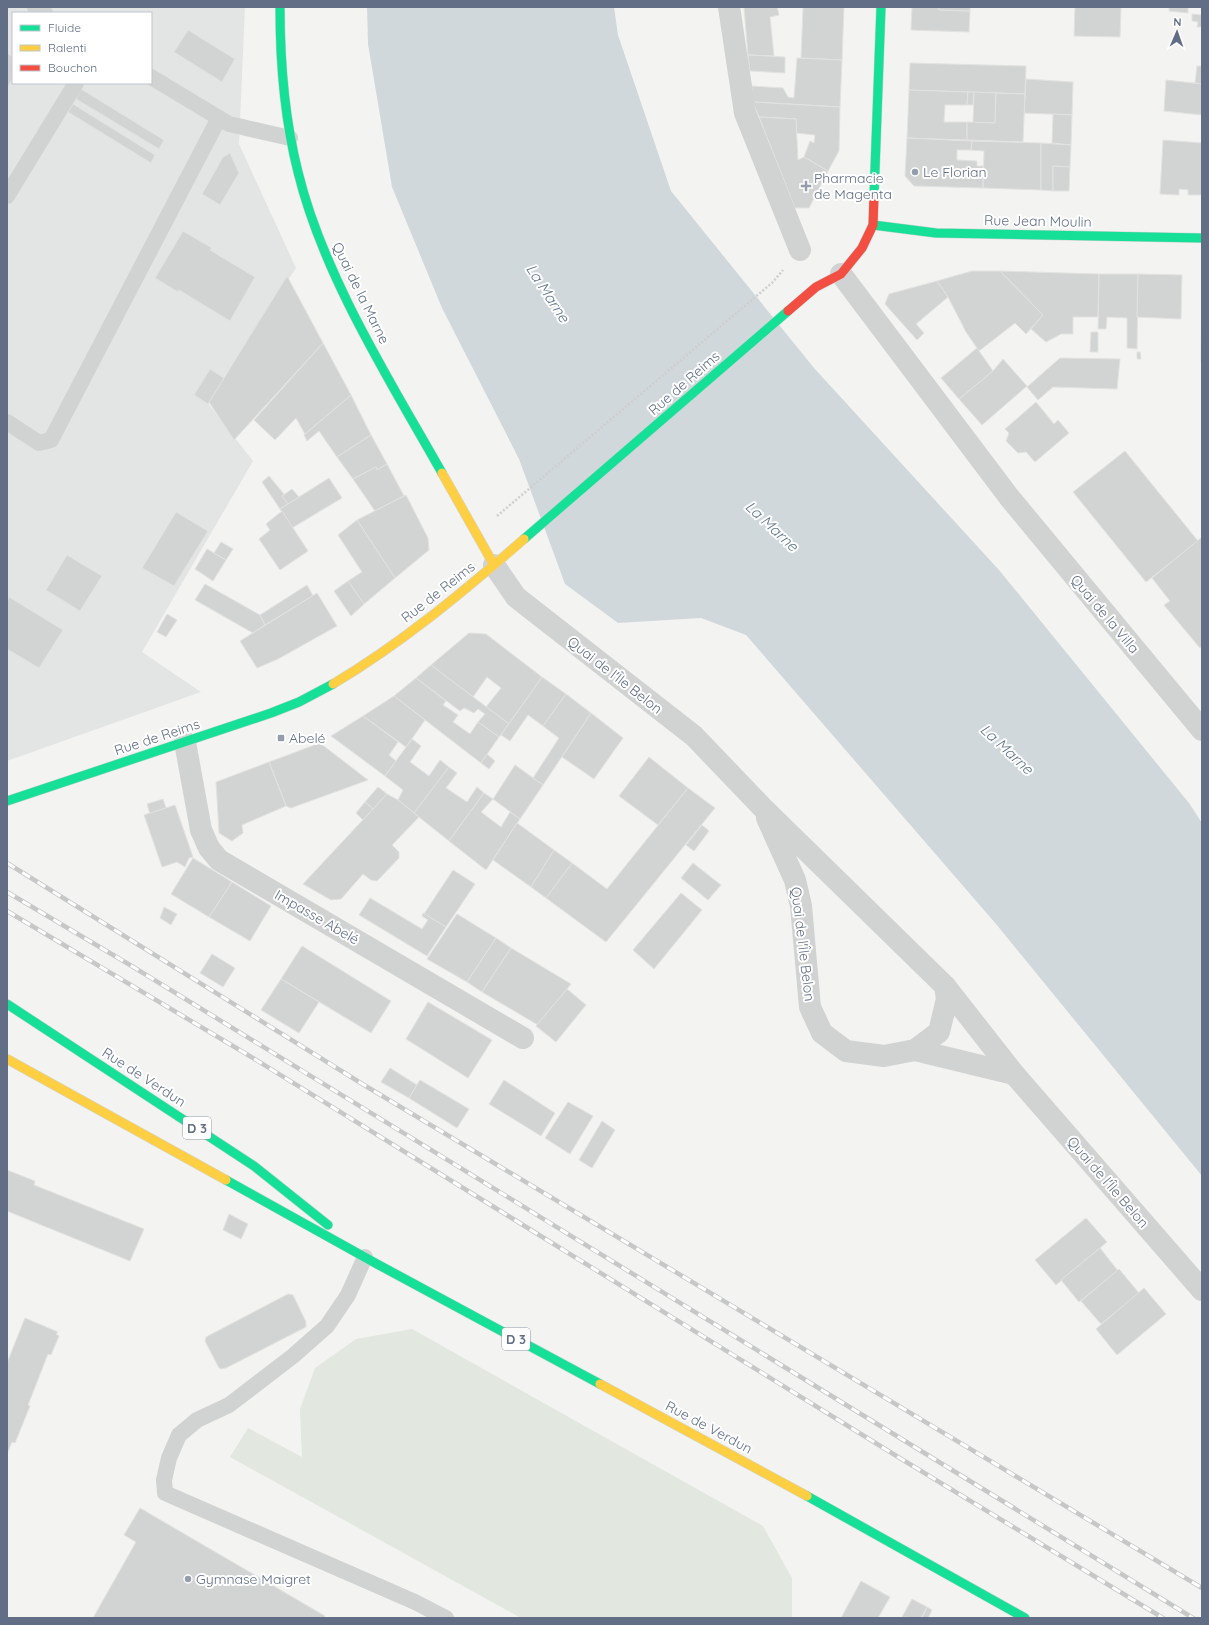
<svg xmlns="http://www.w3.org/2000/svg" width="1209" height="1625" font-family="Quicksand,sans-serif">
  <rect width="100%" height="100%" fill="#f3f4f1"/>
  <!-- built -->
  <path fill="#e3e4e4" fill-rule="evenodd" d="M7,7H245L239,144L296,268L207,402L253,461L142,652L201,692L7,761ZM13,13H151V83H13Z"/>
  <!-- green -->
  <polygon fill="#e2e7df" points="412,1329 763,1526 792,1578 792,1618 521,1618 230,1457 248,1428 302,1457 300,1409 315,1368 356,1339"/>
  <!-- water -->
  <polygon fill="#d1d8db" points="367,7 614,7 618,35 671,191 814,368 999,570 1189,803 1202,823 1202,1176 996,924 746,635 701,618 618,623 565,584 519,459 442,308 392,187 368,44"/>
  <!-- building -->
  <g fill="#d2d4d3" stroke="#e2e3e1">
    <polygon points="744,7 777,7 779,15 770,17 774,56 748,55"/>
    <polygon points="798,7 844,7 842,60 801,58 803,8"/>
    <polygon points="912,7 939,7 939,10 970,11 969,32 911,30"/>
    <polygon points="939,7 970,7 970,11 939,10"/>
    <polygon points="1075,7 1121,7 1120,37 1074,36"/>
    <polygon points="1169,7 1188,7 1188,13 1169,11"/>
    <polygon points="1192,14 1202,15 1202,27 1197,27 1198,22 1192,21"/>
    <polygon points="188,30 235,59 222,82 174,52"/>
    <polygon points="7,53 13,57 13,78 7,88"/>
    <polygon points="748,55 785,57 785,73 750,71"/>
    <polygon points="797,58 842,60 840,107 753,102 752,86 783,88 788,97 794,98"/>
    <polygon points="910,63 1026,66 1025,94 909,90"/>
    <polygon points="1197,66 1202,66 1202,84 1195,83"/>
    <polygon points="1026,79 1073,82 1072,115 1024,113"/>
    <polygon points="1166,80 1202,84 1202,115 1164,111"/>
    <polygon points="81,89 164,140 159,149 76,99"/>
    <polygon points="909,90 968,92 967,105 945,105 944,122 967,122 967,140 907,138"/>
    <polygon points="968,92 974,92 973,105 967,105"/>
    <polygon points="974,92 996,93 995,123 973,123"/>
    <polygon points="996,93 1025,94 1023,142 967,140 967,122 995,123"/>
    <polygon points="753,102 840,107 839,151 828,171 804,157 810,141 814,143 815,135 796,133 796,119 759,117"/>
    <polygon points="73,104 155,155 151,163 68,112"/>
    <polygon points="1053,114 1072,115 1071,145 1052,143"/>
    <polygon points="759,117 796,119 798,160 804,157 828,171 809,208 795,208"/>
    <polygon points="907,138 972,141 971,150 957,150 957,160 977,161 977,166 983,166 983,188 914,186 905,176"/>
    <polygon points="1163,140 1202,143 1202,195 1188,195 1188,190 1179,189 1179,195 1160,194"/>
    <polygon points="972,141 1041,143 1041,190 983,188 984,151 971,150"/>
    <polygon points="1041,143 1071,145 1070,167 1053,166 1053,191 1041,190"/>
    <polygon points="230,153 239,173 220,205 202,194 223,157"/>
    <polygon points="1053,166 1070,167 1069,191 1053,191"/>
    <polygon points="183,231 212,248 210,250 255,277 230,321 179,290 178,292 155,278"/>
    <polygon points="972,271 1000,271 1043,315 1026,334 1015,323 979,351 966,332 948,297 937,281"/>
    <polygon points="1000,271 1099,274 1098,317 1073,317 1073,334 1061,334 1046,342 1031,329 1043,315"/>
    <polygon points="1099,274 1138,274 1137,349 1127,348 1127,318 1107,317 1106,329 1098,329"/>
    <polygon points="1138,274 1182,275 1181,319 1137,317"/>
    <polygon points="287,276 323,343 234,440 209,402"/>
    <polygon points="937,281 948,297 916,324 924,333 917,340 885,304 889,294"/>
    <polygon points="1202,287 1202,361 1201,361"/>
    <polygon points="1091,332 1098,332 1098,352 1090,352"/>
    <polygon points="323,343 351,395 305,434 296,418 275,440 254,420"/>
    <polygon points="977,348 993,371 959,399 941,378"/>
    <polygon points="1137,352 1140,352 1141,359 1137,359"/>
    <polygon points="1060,358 1120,359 1117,389 1053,387 1038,400 1027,387"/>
    <polygon points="1003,359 1027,386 982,425 959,399 993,371"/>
    <polygon points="210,369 224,378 208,404 194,395"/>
    <polygon points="351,395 371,435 337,457 319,431 307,441 304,435"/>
    <polygon points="1036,402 1054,424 1058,420 1069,433 1035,462 1026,452 1018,453 1006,441 1009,433 1005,429"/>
    <polygon points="371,435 387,464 377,470 376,467 353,479 337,457"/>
    <polygon points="1125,451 1198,541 1146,582 1073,492"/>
    <polygon points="387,464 404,496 375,511 353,479 376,467 377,470"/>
    <polygon points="269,476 284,494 282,496 288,504 280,509 262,482"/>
    <polygon points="329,478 342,498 292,528 280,509"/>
    <polygon points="292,489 299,497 288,504 282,496"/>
    <polygon points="406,495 428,538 429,550 395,578 357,520"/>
    <polygon points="282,511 308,551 280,570 259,539 270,530 266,524"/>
    <polygon points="176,512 208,531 174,586 142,568"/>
    <polygon points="357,520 395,578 364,604 348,581 362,572 338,535"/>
    <polygon points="1202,537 1202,647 1200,648 1164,605 1170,601 1152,578"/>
    <polygon points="221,542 233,549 226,560 214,553"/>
    <polygon points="207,549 226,560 213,581 195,569"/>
    <polygon points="67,555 102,576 80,611 46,590"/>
    <polygon points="348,581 364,604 351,616 334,591"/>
    <polygon points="205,584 260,615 265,625 253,633 195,600"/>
    <polygon points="307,585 313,596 265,625 260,615"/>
    <polygon points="317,593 337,626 278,659 257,668 240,641"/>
    <polygon points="9,597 63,630 39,668 7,649 7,601"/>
    <polygon points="167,614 177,620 166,637 157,632"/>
    <polygon points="469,633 486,634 542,677 509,724 486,707 501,688 487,677 473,697 431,665"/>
    <polygon points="431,665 509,724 499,737 478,722 485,714 478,709 474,713 464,708 460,711 416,678"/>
    <polygon points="542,677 566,694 543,726 528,715 510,741 501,735"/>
    <polygon points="416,678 446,701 443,705 458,715 453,722 470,734 478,722 499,737 481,763 394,696"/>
    <polygon points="566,694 591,713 543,785 533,778 559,738 543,726"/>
    <polygon points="394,696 425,720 406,747 363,716"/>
    <polygon points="591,713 623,738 594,779 562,757"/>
    <polygon points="363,716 398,742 389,755 396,761 385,776 331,736"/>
    <polygon points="412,739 421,746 410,762 429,776 440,760 449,767 414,813 398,800 403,790 385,776"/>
    <polygon points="320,743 368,780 291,808 286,806 269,762"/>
    <polygon points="487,754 495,761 489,769 481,763"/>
    <polygon points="649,757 688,788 658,825 619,796"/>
    <polygon points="269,762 286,806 242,825 243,833 232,841 219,833 216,782"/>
    <polygon points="515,765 543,785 520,819 493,799"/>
    <polygon points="449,767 457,773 446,788 467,802 477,787 484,793 449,841 414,813"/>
    <polygon points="378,787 387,794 373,809 365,802"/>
    <polygon points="688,788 715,808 606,942 546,898 572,863 607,889"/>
    <polygon points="484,793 493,799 481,812 501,827 510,812 520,819 486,870 449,841"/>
    <polygon points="387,794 398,800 419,817 392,845 399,852 399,858 377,881 371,880 363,874 341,899 331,900 303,884"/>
    <polygon points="163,799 166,808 150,814 147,804"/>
    <polygon points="365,802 373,809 363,820 356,813"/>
    <polygon points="175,805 193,857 189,858 185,867 177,862 162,867 144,815"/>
    <polygon points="517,823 554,850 531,887 493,860"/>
    <polygon points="702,825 709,831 694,851 686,845"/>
    <polygon points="554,850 572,863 546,898 531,887"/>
    <polygon points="193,858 232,882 209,917 171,894"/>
    <polygon points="693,863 721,885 708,900 681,878"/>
    <polygon points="453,870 475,884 446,927 424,914"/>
    <polygon points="232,882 271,906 250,941 209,917"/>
    <polygon points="681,893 702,910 654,969 633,950"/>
    <polygon points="370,898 422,929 428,920 422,916 423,913 446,927 427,956 359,915"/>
    <polygon points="164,907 177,914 171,925 160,918"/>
    <polygon points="457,914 496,938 467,982 427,959"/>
    <polygon points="496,938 511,948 482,992 467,982"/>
    <polygon points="302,946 391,1001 371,1033 281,979"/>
    <polygon points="511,948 571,984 538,1025 482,992"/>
    <polygon points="212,954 235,968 223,987 200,973"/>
    <polygon points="281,979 319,1002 299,1033 261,1010"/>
    <polygon points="567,989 586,1005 556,1042 536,1026"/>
    <polygon points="428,1002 492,1040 468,1078 406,1039"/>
    <polygon points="390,1068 417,1085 409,1098 381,1082"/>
    <polygon points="420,1080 469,1109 457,1128 409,1098"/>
    <polygon points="504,1080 555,1113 541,1136 489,1104"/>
    <polygon points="568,1102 593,1116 570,1154 545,1138"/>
    <polygon points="602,1121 615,1130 592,1168 579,1160"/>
    <polygon points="7,1170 35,1181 34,1185 144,1229 130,1261 7,1211"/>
    <polygon points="229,1214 248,1224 241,1239 223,1230"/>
    <polygon points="1086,1218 1107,1242 1056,1285 1035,1260"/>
    <polygon points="1100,1248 1118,1271 1079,1302 1061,1280"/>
    <polygon points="1119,1269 1139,1293 1101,1324 1081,1301"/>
    <polygon points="1144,1288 1166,1314 1117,1355 1096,1329"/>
    <polygon points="288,1294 293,1295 306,1322 306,1327 226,1368 221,1369 219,1368 205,1341 206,1337"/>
    <polygon points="25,1318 58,1332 56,1334 59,1336 51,1355 48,1354 28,1405 30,1406 15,1443 12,1442 7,1454 7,1363"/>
    <polygon points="140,1508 325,1616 324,1618 93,1618 136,1542 124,1535"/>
    <polygon points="861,1581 890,1597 878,1618 841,1618"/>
    <polygon points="912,1599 927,1607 921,1618 902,1617"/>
    <polygon points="927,1607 932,1610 928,1618 922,1618"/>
  </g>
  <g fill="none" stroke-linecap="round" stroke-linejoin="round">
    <!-- fast casing -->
    <g stroke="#cfd2d3" stroke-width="10">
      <g id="fast">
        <path d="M280,7C280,63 284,117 298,172C323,275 390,381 442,473"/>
        <polyline points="874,196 881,7"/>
        <polyline points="873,225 936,233 1202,238"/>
        <polyline points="524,539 788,311"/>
        <polyline points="7,801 271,713 299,702 333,684"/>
        <polyline points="7,1004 254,1166 328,1225"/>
        <polyline points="226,1180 377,1264 600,1384"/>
        <polyline points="807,1496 1025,1618"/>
      </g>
    </g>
    <!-- slow casing -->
    <g stroke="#cfd2d3" stroke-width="10">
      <g id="slow">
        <polyline points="442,473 494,565"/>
        <path d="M333,684C402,643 463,592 524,539"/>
        <polyline points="7,1059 226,1180"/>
        <polyline points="600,1384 807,1496"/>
      </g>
    </g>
    <!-- jam casing -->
    <g stroke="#cfd2d3" stroke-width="10">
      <polyline id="jam" points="788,311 816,287 841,274 862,248 873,225 874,196"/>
    </g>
    <!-- path -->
    <polyline stroke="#cecece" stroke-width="2.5" stroke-dasharray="2 2" stroke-linecap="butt" points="497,516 773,282 783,270"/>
    <!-- lane -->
    <g stroke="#d1d2d2" stroke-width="16">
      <polyline points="35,7 45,13"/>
      <polyline points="151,77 229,124 290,138"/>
      <polyline points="7,196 76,83"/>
      <polyline points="7,422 39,443 51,440 219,118"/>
      <polyline points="365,1257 348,1295 327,1326 293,1356 229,1405 197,1420 179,1435 169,1458 164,1480 165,1493 415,1602 446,1618"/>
    </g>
    <!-- street -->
    <g stroke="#d1d2d2" stroke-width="22">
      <polyline points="729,7 745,113 800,250"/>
      <polyline points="841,274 1009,497 1202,730"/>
      <polyline points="494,565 516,597 694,736 762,807 945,986 1014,1074 1202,1290"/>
      <polyline points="185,742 201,830 209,848 219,860 523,1038"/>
      <polyline points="767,818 795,880 801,906 810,1007 822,1033 846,1051 884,1056 915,1050 939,1032 947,999 945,986"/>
      <polyline points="915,1050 1014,1074"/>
    </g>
    <!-- fast -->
    <use href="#fast" stroke="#16e098" stroke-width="9"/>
    <!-- slow -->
    <use href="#slow" stroke="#ffcf43" stroke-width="9"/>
    <!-- jam -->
    <use href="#jam" stroke="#f24e42" stroke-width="9"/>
    <!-- rail casing -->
    <g stroke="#c6c7c7" stroke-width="4.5">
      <g id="rail">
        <polyline points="7,863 364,1085 1202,1588"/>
        <polyline points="7,892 130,965 1193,1618"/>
        <polyline points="7,911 248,1055 903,1460 1163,1618"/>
      </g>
    </g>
    <!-- rail -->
    <use href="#rail" stroke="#fff" stroke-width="3" stroke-dasharray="9" stroke-linecap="butt"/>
  </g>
  <!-- markers -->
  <g fill="#949dab" stroke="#fff" stroke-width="1.5">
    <circle cx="915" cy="172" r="4"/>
    <path d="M804 180h4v4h4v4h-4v4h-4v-4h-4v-4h4z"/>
    <rect x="277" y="734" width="8" height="8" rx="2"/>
    <circle cx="188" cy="1579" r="4"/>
  </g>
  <g text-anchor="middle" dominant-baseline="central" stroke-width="4" stroke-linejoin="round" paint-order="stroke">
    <!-- shield labels -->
    <g fill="#fff" stroke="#909aaa" stroke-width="1">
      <rect x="183" y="1117" width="28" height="22" rx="3"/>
      <rect x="502" y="1328" width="28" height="22" rx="3"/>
    </g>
    <g font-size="13" font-weight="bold" fill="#616e85">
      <text x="197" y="1128">D 3</text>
      <text x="516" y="1339">D 3</text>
    </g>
    <!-- poi labels -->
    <g font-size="14" fill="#616e85" stroke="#fff" text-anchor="start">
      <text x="923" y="172">Le Florian</text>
      <text x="814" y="178">Pharmacie<tspan x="814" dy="16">de Magenta</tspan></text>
      <text x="289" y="738">Abelé</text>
      <text x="196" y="1579">Gymnase Maigret</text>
    </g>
    <!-- street labels -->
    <g font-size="14" fill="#616e85" stroke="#fff">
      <text transform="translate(1038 221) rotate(1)">Rue Jean Moulin</text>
      <text transform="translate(361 293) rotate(64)">Quai de la Marne</text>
      <text transform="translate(684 383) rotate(-41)">Rue de Reims</text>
      <text transform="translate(438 592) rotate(-38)">Rue de Reims</text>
      <text transform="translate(1105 614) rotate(50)">Quai de la Villa</text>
      <text transform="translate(615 675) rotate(38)">Quai de l'Île Belon</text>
      <text transform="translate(157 737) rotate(-18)">Rue de Reims</text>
      <text transform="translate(317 917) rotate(30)">Impasse Abelé</text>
      <text transform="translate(803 944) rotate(83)">Quai de l'Île Belon</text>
      <text transform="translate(144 1077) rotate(33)">Rue de Verdun</text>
      <text transform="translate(1108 1182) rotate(49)">Quai de l'Île Belon</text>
      <text transform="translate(709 1427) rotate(28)">Rue de Verdun</text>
    </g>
    <!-- water labels -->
    <g font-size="15" font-style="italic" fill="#61778a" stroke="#fff">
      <text transform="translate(548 293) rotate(57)">La Marne</text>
      <text transform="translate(772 526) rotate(43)">La Marne</text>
      <text transform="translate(1007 749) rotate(43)">La Marne</text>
    </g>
  </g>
  <!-- border -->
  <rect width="1209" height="1625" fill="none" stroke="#616e85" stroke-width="16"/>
  <!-- legend -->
  <rect x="12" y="12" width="140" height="72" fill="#ffffff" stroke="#c0c5ce"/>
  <rect x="20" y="25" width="20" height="6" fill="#16e098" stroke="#c0c5ce"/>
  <text x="48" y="32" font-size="12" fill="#616e85">Fluide</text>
  <rect x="20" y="45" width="20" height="6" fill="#ffcf43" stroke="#c0c5ce"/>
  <text x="48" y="52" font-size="12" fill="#616e85">Ralenti</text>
  <rect x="20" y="65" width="20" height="6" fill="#f24e42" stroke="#c0c5ce"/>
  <text x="48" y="72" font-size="12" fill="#616e85">Bouchon</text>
  <!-- north arrow -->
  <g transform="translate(1177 32) rotate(2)" stroke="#ffffff" stroke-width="3" paint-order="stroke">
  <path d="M0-3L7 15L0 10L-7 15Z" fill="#616e85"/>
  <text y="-6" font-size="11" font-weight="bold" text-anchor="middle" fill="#616e85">N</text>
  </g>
</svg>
